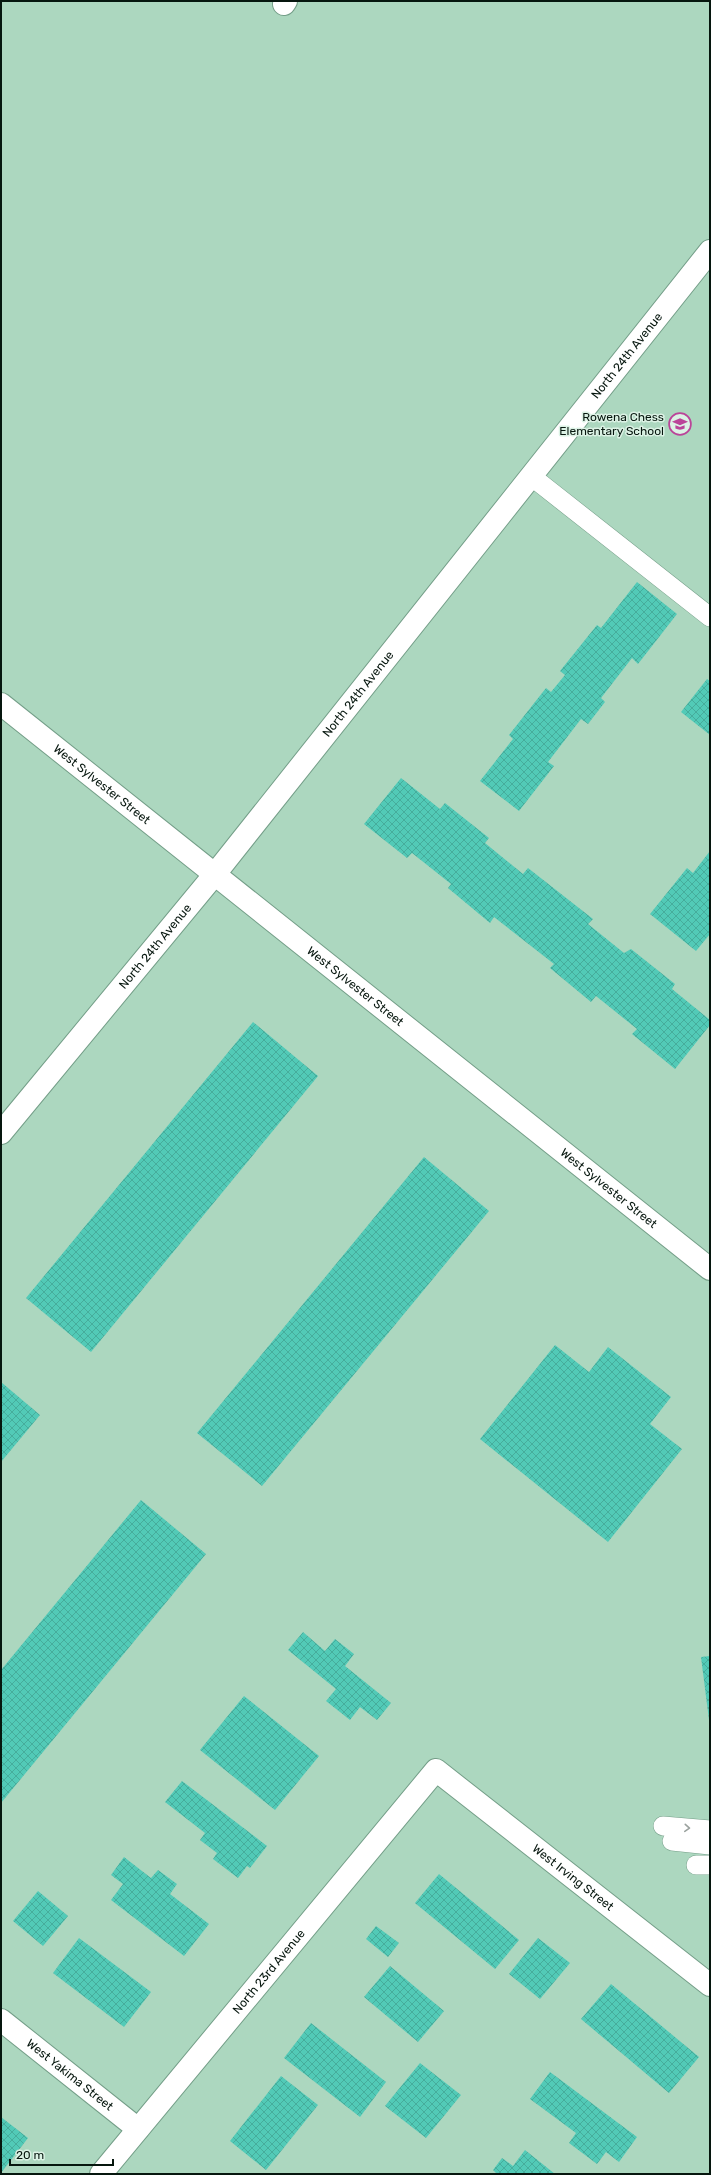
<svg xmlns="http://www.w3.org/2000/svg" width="711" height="2175" font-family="Rubik,sans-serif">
  <defs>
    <pattern id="building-cross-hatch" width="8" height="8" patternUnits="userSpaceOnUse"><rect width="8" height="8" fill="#52cab7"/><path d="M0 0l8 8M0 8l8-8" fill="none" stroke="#46ad9c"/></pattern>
  </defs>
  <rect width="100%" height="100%" fill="#acd7bf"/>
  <!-- building -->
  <g fill="url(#building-cross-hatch)">
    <polygon points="637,582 677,614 638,664 632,658 601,698 605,702 588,724 581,719 548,762 554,766 519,811 480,781 513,739 509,735 546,688 551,692 565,675 560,671 597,625 601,628"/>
    <polygon points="707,679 710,681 710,735 681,712"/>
    <polygon points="401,778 440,809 445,803 489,838 485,843 523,874 528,868 593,919 588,924 624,953 631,949 675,984 672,989 710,1020 710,1025 675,1069 632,1034 637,1029 596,996 591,1002 550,968 554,964 494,917 490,923 448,888 451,884 412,853 407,858 364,824"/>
    <polygon points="710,851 710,934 696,951 650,914 687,868 693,873"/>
    <polygon points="253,1022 318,1076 91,1352 26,1298"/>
    <polygon points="424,1157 489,1211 262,1486 197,1433"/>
    <polygon points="555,1345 589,1372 608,1347 671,1397 650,1424 682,1449 608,1542 480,1439"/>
    <polygon points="1,1382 40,1415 1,1462"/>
    <polygon points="141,1500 206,1554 1,1803 1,1670"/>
    <polygon points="303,1632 325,1651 335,1639 354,1654 345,1666 391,1703 377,1720 360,1707 350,1720 326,1701 336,1689 288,1650"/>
    <polygon points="710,1656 710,1720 709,1720 701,1657"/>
    <polygon points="244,1696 319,1756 275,1810 200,1750"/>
    <polygon points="182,1781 267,1846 250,1868 247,1866 238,1878 213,1859 217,1853 200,1840 205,1833 165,1802"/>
    <polygon points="124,1857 151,1878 158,1870 177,1884 170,1894 209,1924 184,1956 111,1900 123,1884 111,1875"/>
    <polygon points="439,1874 519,1940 495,1969 415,1903"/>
    <polygon points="38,1891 68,1916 43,1946 13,1921"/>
    <polygon points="376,1926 399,1943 388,1957 366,1939"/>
    <polygon points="79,1938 151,1992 124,2027 53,1973"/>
    <polygon points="538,1938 570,1963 540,1999 509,1974"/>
    <polygon points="390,1966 444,2011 418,2042 364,1997"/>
    <polygon points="611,1984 699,2057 669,2093 581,2019"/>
    <polygon points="311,2023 386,2082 360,2117 284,2058"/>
    <polygon points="420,2063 461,2095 426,2138 385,2106"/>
    <polygon points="550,2072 637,2137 619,2162 606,2152 597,2164 569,2143 576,2133 530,2099"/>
    <polygon points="281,2076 318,2105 266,2170 230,2141"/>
    <polygon points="1,2117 28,2138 1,2173"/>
    <polygon points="525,2150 555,2174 497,2174 493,2170 502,2158 513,2166"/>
  </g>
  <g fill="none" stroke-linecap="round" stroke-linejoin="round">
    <!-- lane casing -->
    <g stroke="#749e88" stroke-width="20">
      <g id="lane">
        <polyline points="531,476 710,617"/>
        <polyline points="663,1826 710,1830"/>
        <polyline points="672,1841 710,1845"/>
        <polyline points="696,1865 710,1865"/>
      </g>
    </g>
    <!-- street casing -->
    <g stroke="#749e88" stroke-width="24">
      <g id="street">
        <polyline points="284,4 286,1"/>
        <path id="s1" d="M1,1133L215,874L710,251"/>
        <path id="s2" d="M1,2020L138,2129"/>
        <path id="s3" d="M101,2174L436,1770L710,1985"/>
      </g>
    </g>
    <!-- secondary casing -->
    <g stroke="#749e88" stroke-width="24">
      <g id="secondary">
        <path id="s4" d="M1,704L710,1269"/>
      </g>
    </g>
    <!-- lane -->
    <use href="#lane" stroke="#fff" stroke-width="19"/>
    <!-- street -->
    <use href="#street" stroke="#fff" stroke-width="22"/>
    <!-- secondary -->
    <use href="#secondary" stroke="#fff" stroke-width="22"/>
  </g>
  <!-- one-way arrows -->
  <defs><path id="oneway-chevron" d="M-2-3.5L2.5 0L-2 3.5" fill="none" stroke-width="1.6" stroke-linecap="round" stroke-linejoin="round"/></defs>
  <use stroke="#9ba29f" href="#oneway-chevron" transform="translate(687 1828) rotate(4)"/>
  <!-- icons -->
  <defs>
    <g id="school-ring" transform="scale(1.15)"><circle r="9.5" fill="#dcf2e5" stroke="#b49" stroke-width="1.5"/><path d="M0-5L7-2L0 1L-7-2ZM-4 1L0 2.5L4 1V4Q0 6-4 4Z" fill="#b49"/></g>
  </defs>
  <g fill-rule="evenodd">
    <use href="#school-ring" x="680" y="424"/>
  </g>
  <g text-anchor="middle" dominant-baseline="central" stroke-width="3" stroke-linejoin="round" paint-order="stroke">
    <!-- street labels -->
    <g font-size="12" fill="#06160e" stroke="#dcf2e5">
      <text stroke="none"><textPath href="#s1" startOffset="998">North 24th Avenue</textPath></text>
      <text stroke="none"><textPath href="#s1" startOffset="566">North 24th Avenue</textPath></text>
      <text stroke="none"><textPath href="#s4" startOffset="129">West Sylvester Street</textPath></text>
      <text stroke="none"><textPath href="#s1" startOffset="242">North 24th Avenue</textPath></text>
      <text stroke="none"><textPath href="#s4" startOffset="453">West Sylvester Street</textPath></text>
      <text stroke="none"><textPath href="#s4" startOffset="777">West Sylvester Street</textPath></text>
      <text stroke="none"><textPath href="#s3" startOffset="699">West Irving Street</textPath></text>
      <text stroke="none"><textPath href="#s3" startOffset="263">North 23rd Avenue</textPath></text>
      <text stroke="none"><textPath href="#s2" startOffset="88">West Yakima Street</textPath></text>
    </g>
    <!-- poi labels -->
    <g font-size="12" fill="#06160e" stroke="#dcf2e5" text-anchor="end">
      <text x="664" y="417">Rowena Chess<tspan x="664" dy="14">Elementary School</tspan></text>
    </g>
  </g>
  <!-- border -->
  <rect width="711" height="2175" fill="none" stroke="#06160e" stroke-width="4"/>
  <!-- scale -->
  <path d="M10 2159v6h103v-6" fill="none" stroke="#06160e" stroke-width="2"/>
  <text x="16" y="2159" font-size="12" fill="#06160e" stroke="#dcf2e5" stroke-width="3" paint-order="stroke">20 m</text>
</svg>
